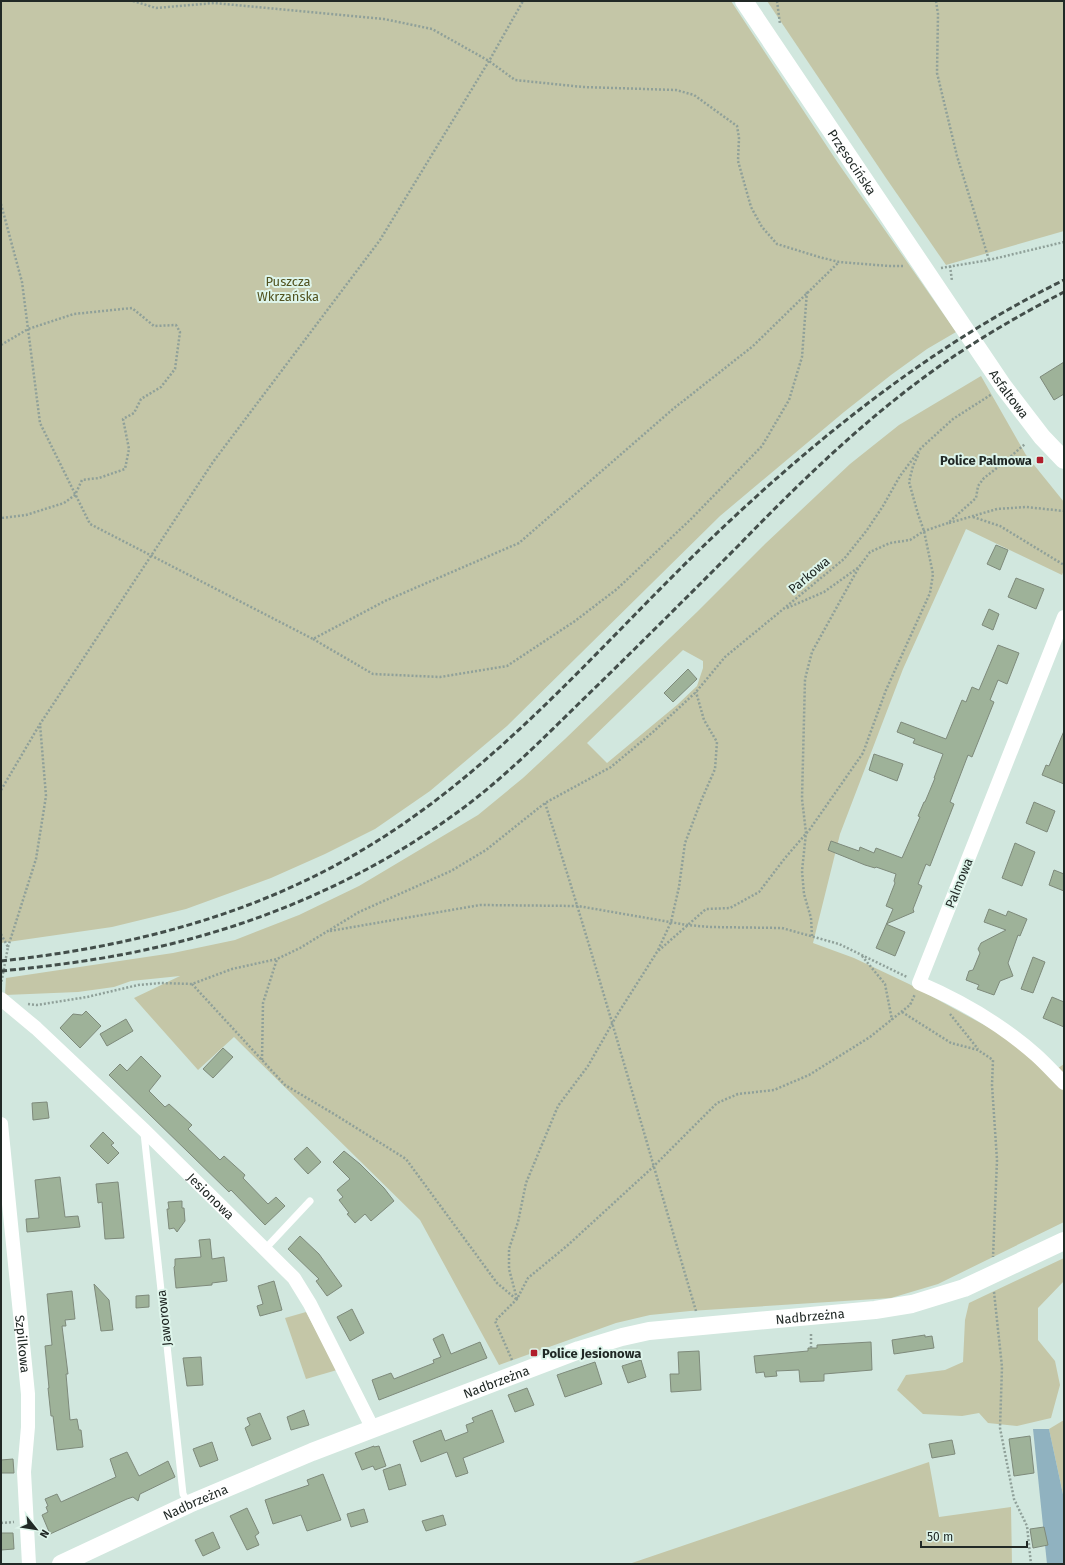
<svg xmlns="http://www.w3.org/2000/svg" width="1065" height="1565" font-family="'Fira Sans',sans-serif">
  <rect width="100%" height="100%" fill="#d1e7de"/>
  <!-- green -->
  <g fill="#c4c6a7" fill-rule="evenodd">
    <polygon points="1,1 731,1 838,163 956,332 927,349 891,375 844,412 720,516 507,726 430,791 375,829 325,854 271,878 186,909 112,927 1,943"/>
    <polygon points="767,1 1064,1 1064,231 946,265 886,178"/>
    <path d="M981,376L1026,455L1064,502V570L1062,575L966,529L903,669L840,834L813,943L854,958L909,984L1008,1038L1048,1075L1064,1064V1222L938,1284L891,1298L690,1311L650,1315L616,1323L499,1365L420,1220L234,1037L198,1070L134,998L180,976L131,981L114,987L78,992L5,995L6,978L173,953L235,940L299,915L359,886L478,815L523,778L565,739L697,612L765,544L850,464L899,425ZM683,650L703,661V668L697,686L677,705L607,763L587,743Z"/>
    <polygon points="1064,1258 1064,1281 1038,1308 1038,1340 1055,1361 1060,1385 1051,1418 1017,1426 988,1423 979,1413 962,1416 923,1414 897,1390 906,1375 945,1370 963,1362 965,1320 969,1303"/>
    <polygon points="306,1312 337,1370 306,1379 285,1318"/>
    <polygon points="1064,1420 1064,1499 1049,1429"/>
    <polygon points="929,1462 939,1517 1011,1507 1012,1564 629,1564"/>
  </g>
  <!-- water -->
  <polygon fill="#90b2c0" points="1033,1429 1049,1429 1064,1499 1064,1564 1047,1564"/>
  <!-- building -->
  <g fill="#9eb299" stroke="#7e8a7b">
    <polygon points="1064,362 1064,394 1054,400 1040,377"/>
    <polygon points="996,545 1008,550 1000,570 987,564"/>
    <polygon points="1016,578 1044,589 1036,609 1008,597"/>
    <polygon points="989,609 999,614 993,630 982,625"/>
    <polygon points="998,645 1019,653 1007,684 998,680 990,700 994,702 972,757 968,755 950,802 954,804 930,866 926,864 918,884 922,886 913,909 914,912 886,924 905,932 895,956 876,948 893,909 886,906 895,883 894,881 896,874 876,867 875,868 865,865 828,850 831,841 859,851 860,847 874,853 876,848 902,858 920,817 918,816 924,802 925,802 935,778 934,778 943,754 913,743 915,739 897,732 901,722 946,739 962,700 966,702 972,687 979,690"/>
    <polygon points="688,669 697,679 673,702 664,693"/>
    <polygon points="1064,731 1064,784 1042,775 1046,765 1049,766"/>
    <polygon points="874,754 903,764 897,781 869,770"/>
    <polygon points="1034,802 1055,811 1047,832 1026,823"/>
    <polygon points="1015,843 1035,852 1022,886 1002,878"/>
    <polygon points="1054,870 1064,874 1064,891 1049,885"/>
    <polygon points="989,909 1006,916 1008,911 1027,919 1020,936 1018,935 1008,963 1013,976 1000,981 994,995 977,989 979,985 966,980 969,971 973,970 980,953 978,949 981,943 1006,930 984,922"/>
    <polygon points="1033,957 1045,962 1033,993 1021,989"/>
    <polygon points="1052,997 1064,1002 1064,1027 1043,1018"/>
    <polygon points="86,1011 101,1026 80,1048 60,1028 73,1014 82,1015"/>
    <polygon points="126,1019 133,1031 107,1046 100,1034"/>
    <polygon points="223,1048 233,1057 213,1078 203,1069"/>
    <polygon points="141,1056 161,1076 149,1091 165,1107 169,1104 192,1125 188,1129 220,1160 224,1156 245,1175 243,1178 268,1204 276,1197 285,1206 265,1225 231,1190 229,1192 109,1075 120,1064 127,1071"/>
    <polygon points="47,1102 49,1118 33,1120 32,1103"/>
    <polygon points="103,1132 114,1143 111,1145 119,1153 108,1164 90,1146"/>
    <polygon points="307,1147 321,1162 308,1174 294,1159"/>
    <polygon points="344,1151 360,1164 384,1188 394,1201 371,1221 365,1214 355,1223 347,1214 349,1213 339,1200 343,1197 337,1190 350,1179 333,1162"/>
    <polygon points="60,1177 65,1217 78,1216 80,1227 27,1232 26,1219 39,1218 35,1180"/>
    <polygon points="118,1182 124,1238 105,1239 102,1202 98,1203 96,1184"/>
    <polygon points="182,1201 182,1208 184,1208 185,1221 177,1232 174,1228 169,1229 167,1209 169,1209 168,1202"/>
    <polygon points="300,1236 319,1254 342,1286 327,1296 316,1281 319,1279 288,1249"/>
    <polygon points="210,1239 212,1259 224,1257 227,1281 212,1283 212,1285 176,1288 174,1267 175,1266 175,1259 201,1257 199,1240"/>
    <polygon points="274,1281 282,1310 260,1316 257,1306 263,1304 258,1286"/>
    <polygon points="94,1284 109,1300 113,1330 101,1331"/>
    <polygon points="72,1291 75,1319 65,1320 66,1326 62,1326 68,1374 66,1374 70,1420 77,1419 79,1430 81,1430 83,1447 57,1450 53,1416 51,1416 48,1388 49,1388 45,1346 52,1345 47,1294"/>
    <polygon points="149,1295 149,1307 136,1308 136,1296"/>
    <polygon points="352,1309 364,1333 350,1341 337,1317"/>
    <polygon points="443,1334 451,1354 480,1342 487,1358 379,1400 372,1380 391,1373 394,1379 434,1363 433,1360 441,1357 433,1339"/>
    <polygon points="925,1335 925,1337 932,1336 934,1348 894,1354 892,1340"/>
    <polygon points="871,1342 872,1370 824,1374 824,1381 800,1382 799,1370 776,1371 777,1376 765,1377 764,1372 756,1373 754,1356 808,1351 808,1348 817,1348 817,1345"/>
    <polygon points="699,1351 701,1390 671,1392 670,1374 679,1374 678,1352"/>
    <polygon points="201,1357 203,1385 187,1386 183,1358"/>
    <polygon points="641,1360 646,1377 628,1383 622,1366"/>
    <polygon points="595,1362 602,1384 565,1397 557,1375"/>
    <polygon points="527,1388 534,1405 515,1412 508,1395"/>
    <polygon points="304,1410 309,1425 291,1430 287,1417"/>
    <polygon points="492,1410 504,1442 463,1458 468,1473 456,1477 447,1452 421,1462 413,1441 441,1430 445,1441 468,1432 466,1425 474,1422 472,1418"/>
    <polygon points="260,1413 271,1439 252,1446 245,1428 250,1425 247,1418"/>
    <polygon points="1030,1436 1034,1473 1014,1476 1009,1439"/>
    <polygon points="952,1440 955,1454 932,1458 929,1444"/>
    <polygon points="212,1442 218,1460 200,1467 193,1449"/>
    <polygon points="374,1446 374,1447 379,1446 386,1466 375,1470 373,1466 362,1470 355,1453"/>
    <polygon points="127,1452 139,1476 168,1461 175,1477 140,1494 138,1501 133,1497 127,1499 50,1534 42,1515 48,1512 46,1507 48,1506 45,1499 57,1494 61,1502 116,1477 110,1459"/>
    <polygon points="13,1459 14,1473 1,1473 1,1460"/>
    <polygon points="400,1464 406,1485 389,1490 383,1470"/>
    <polygon points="323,1474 341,1520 307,1531 301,1515 273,1524 265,1500 309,1485 307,1480"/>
    <polygon points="247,1508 259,1533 255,1536 259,1545 247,1550 230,1516"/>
    <polygon points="364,1509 368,1522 351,1527 347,1514"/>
    <polygon points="443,1515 446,1525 426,1531 422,1521"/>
    <polygon points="1044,1527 1048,1545 1033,1548 1030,1529"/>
    <polygon points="213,1532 220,1548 203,1556 195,1540"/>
    <polygon points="1,1533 13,1533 14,1549 1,1550"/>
  </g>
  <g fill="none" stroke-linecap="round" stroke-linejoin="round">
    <!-- path -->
    <g stroke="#8fa099" stroke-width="2.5" stroke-dasharray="2 2" stroke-linecap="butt">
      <polyline points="133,1 156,8 214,3 384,19 432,29 489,61 515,80 583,87 676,90 694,95 737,126 739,138 738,161 751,207 762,227 777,244 819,257 839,262 889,266 903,266"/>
      <polyline points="777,1 780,24"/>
      <polyline points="936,1 938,14 937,73 957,156 989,260"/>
      <polyline points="1,204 22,282 40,423 90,524 313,639 385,601 519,543 673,409 753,346 839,262"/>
      <polyline points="950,266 952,281"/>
      <polyline points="941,268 989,260 1064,242"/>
      <polyline points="1,345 28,329 74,314 132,308 154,326 176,325 180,332 175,369 161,387 141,399 134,413 123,419 129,449 125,469 99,478 82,480 75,495 64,503 26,515 1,518"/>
      <polyline points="973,517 1000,526 1064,565"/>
      <polyline points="949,523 997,509 1026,507 1064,511"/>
      <polyline points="787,608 824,592 859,567 870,552 890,543 910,540 924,531 948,523 976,498 978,486 984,478 1002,464 1025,444"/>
      <polyline points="313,639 373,674 440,677 507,666 575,621 617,589 690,520 762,446 789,400 802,357 807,291"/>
      <polyline points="1,790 40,724 213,462 380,240 489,61 523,1"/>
      <path d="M545,803C599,971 646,1142 696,1311"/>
      <polyline points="330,931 480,905 578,906 687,925 710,927 782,928 839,944 907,977"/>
      <polyline points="1,934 8,947 1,984"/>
      <polyline points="812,936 811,918 804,894 802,871 806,833 802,799 805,679 812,652 859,567"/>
      <polyline points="8,947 36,859 46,796 40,724"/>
      <polyline points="658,950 671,922 679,887 685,843 701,801 715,769 717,742 704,720 696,692"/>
      <polyline points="862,956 885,984 892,1020"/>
      <polyline points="192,984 285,1085 334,1114 406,1159 497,1283 516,1299"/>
      <polyline points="28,1004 37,1005 87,997 138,985 161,983 192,984 232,969 277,959 300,948 359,912 451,871 486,850 545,803 611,767 653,732 696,692 725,657 844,559 867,530 883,506 900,476 921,448 953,419 992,394"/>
      <polyline points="902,1012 951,1043 978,1050 993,1060 992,1085 997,1160 993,1257"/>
      <polyline points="950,1014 978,1049"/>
      <polyline points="262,1060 263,1003 277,959"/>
      <polyline points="994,1292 1002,1367 1000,1428 1014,1499 1027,1526 1031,1564"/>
      <polyline points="517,1299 509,1269 509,1249 518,1222 526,1183 558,1106 588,1066 617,1015 657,952 706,909 730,908 759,892 785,858 810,829 863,753 886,690 930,593 933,574 924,531 918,514 909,482 913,466 919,453"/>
      <polyline points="811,1348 811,1332"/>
      <polyline points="512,1360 495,1321 517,1299 528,1278 568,1245 653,1167 717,1103 738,1094 774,1090 809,1075 870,1037 910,1005 915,994"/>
      <polyline points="1,1523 14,1522"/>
    </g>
    <!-- service -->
    <g stroke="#fff" stroke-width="7">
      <polyline points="144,1133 180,1466 183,1494 189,1504"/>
      <polyline points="265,1249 310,1201"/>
    </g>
    <!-- minor -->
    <g stroke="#fff" stroke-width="14">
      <path d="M1064,617L919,983C961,1001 1002,1025 1036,1055C1046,1064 1055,1074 1064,1083"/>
      <path id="s1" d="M1,999L36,1028L144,1130L294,1278L310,1304L373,1429"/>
      <path id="s2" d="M1,1124L28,1394V1427L24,1472L29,1564"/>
    </g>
    <!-- tertiary -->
    <g stroke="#fff" stroke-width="18">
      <path id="s3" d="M744,1L1003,386L1042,437L1064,460"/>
      <path id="s4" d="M61,1564L189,1504L312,1452L579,1350L622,1337L649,1331L875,1310L912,1304L964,1288L1064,1241"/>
    </g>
    <!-- rail -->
    <g stroke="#434e4a" stroke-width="3" stroke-dasharray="6 3" stroke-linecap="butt">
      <path d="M1,961C130,947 257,915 369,846C491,772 586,662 687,562C799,452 922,350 1064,280"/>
      <path d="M1,971C51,966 100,960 149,949C259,925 364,880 455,814C508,776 553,728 600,683C646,638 692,592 738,546C801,481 867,417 941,365C980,338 1021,314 1064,292"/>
    </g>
  </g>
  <!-- markers -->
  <g fill="#b01e2b" stroke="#def5eb" stroke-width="1.5">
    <rect x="1036" y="456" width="8" height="8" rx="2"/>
    <rect x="530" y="1349" width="8" height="8" rx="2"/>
  </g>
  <g text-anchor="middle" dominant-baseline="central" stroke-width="4" stroke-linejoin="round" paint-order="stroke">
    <!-- street labels -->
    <g font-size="13" fill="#212926" stroke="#def5eb">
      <text stroke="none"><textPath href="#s3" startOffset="194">Przęsocińska</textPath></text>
      <text stroke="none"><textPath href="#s3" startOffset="474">Asfaltowa</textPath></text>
      <text transform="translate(809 575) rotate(-40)">Parkowa</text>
      <text transform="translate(959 883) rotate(-68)">Palmowa</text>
      <text stroke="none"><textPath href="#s1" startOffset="288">Jesionowa</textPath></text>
      <text stroke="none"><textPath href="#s4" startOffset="795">Nadbrzeżna</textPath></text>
      <text transform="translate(164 1318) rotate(-96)">Jaworowa</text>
      <text stroke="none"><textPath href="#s2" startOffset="221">Szpilkowa</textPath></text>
      <text stroke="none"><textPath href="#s4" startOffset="472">Nadbrzeżna</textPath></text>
      <text stroke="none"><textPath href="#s4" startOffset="148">Nadbrzeżna</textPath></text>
    </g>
    <!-- park labels -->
    <g font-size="13" fill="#51521f" stroke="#def5eb">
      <text x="288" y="281">Puszcza<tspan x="288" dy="15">Wkrzańska</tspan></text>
    </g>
    <!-- poi labels -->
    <g font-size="13" font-weight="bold" fill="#212926" stroke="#def5eb" text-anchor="end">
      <text x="1032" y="460">Police Palmowa</text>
      <text x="542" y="1353" text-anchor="start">Police Jesionowa</text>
    </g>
  </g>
  <!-- border -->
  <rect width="1065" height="1565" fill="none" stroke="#212926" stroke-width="4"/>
  <!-- north arrow -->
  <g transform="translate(36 1529) rotate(120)" stroke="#def5eb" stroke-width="3" paint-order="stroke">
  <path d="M0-3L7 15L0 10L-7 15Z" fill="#212926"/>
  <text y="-6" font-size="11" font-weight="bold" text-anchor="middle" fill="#212926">N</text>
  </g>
  <!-- scale -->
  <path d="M921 1541v6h106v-6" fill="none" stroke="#212926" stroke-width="2"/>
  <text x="927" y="1541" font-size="12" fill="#212926" stroke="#def5eb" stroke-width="3" paint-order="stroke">50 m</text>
</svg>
